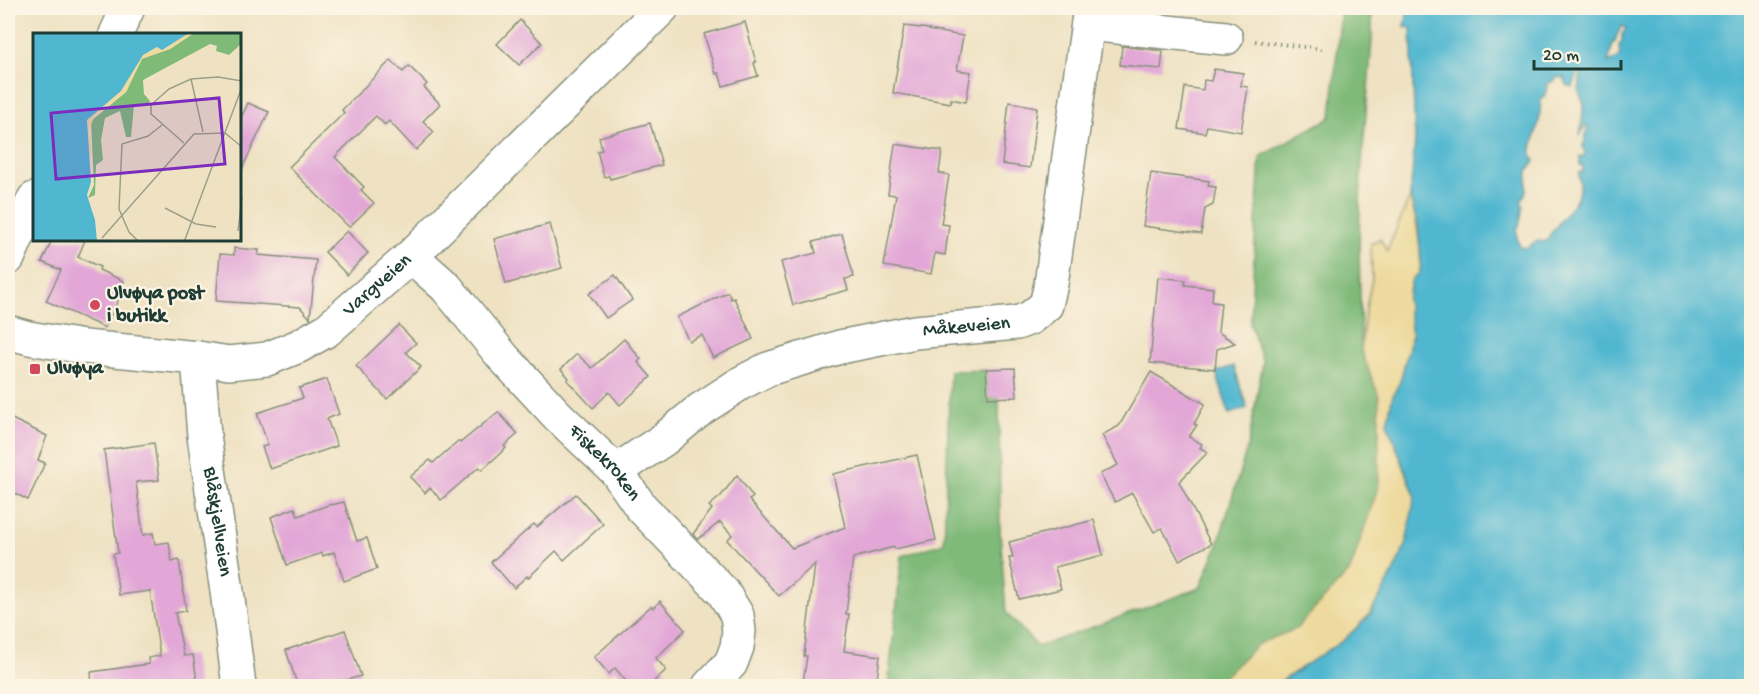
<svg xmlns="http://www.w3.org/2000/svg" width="1759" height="694" font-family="'Gochi Hand',sans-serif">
  <rect width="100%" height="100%" fill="#fcf5e5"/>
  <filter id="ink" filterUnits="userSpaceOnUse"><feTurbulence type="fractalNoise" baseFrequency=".0167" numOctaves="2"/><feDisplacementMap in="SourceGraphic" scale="12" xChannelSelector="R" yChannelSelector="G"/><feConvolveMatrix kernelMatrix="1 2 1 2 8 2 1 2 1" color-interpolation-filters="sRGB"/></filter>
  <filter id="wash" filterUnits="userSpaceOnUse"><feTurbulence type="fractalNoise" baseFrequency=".008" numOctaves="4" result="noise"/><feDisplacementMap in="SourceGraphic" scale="24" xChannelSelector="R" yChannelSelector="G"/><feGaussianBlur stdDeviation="1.35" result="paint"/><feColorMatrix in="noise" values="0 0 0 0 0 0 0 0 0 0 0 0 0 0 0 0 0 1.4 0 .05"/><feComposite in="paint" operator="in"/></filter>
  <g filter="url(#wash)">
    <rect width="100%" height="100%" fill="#efe2c3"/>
    <!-- forest -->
    <polygon fill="#7fba79" stroke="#4f7c56" stroke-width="1.5" points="1341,8 1372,8 1372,40 1361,174 1359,247 1361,350 1379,396 1379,485 1350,571 1296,629 1258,644 1218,683 1181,680 1163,686 888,686 902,556 944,543 950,371 999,370 1000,531 1006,613 1038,647 1200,588 1218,544 1248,445 1263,362 1250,324 1260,157 1331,117"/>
    <!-- sand -->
    <path fill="#eeda9e" stroke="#868c69" stroke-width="1.5" d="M1410,197C1417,222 1422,247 1420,273L1412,279L1408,312L1412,325V335L1400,382L1393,395L1387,423L1415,496L1406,545L1388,583L1369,615L1344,640L1274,686H1163L1181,680L1218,683L1258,644L1296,629L1350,571L1379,485V396L1361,350L1365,313L1372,279L1371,244L1380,239L1387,251Z"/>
    <!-- water -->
    <g fill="#51b7d0" stroke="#387a82" stroke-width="1.5" fill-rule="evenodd">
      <path d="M1408,8H1751V686H1274L1344,640L1369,616L1388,583L1406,545L1415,495L1387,423L1393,395L1400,382L1412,335L1407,300L1412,279L1420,273L1421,260L1418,223L1410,197L1415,141L1411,28L1405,27ZM1622,26L1626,28L1622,35V43L1619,45L1620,57L1608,62L1613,43L1615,42L1617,35ZM1578,72H1581L1579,92L1584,104L1580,136L1584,126H1587L1585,143L1583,144V149L1585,150L1584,157L1580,156V165L1583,166V172H1579L1580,185L1577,199L1549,236L1548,240L1543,242L1537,240L1527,248L1520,247L1517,238V230L1520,223L1523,205L1521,203L1526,191L1528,172L1535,160L1532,157V148L1539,121L1541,100L1545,95L1548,83L1552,82L1556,77L1564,78L1568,86L1573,87Z"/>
      <polygon points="1234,366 1247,408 1229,414 1216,372"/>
    </g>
    <g id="blocks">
      <!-- building -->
      <g fill="#e2a7d7">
        <polygon points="520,20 542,43 519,65 497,44"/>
        <polygon points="745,22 756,62 754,63 758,76 723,86 719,73 716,74 704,34"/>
        <polygon points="904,26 929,29 929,30 963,36 957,70 971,72 966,102 951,99 951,103 893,93"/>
        <polygon points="1122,46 1163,51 1161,69 1120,65"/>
        <polygon points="391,60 403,72 409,66 427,84 424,87 440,104 423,121 434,132 416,150 389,121 385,125 376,116 335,157 364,187 361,190 374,203 349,227 289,167 344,113 342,110"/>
        <polygon points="1214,69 1243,73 1241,86 1248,87 1241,132 1207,126 1205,133 1179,129 1185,87 1203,90 1204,80 1211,81"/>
        <polygon points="1009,102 1037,107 1030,168 1002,164"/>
        <polygon points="248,103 269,112 240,173 240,120"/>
        <polygon points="650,123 662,165 610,179 609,176 604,177 597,151 602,150 599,137"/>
        <polygon points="895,144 942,151 939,173 949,175 941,224 949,225 945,255 935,253 931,274 884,266 896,195 888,194"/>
        <polygon points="1151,173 1209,181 1208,186 1216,187 1213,205 1205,209 1201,234 1143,226"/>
        <polygon points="550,224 562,268 506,284 494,239"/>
        <polygon points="347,231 368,253 347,275 325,252"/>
        <polygon points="842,234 854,277 845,279 848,290 793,305 781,262 816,253 813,242"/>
        <polygon points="52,240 85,240 78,257 100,267 99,270 124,281 119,291 122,292 105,328 46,301 61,270 42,262"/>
        <polygon points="234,248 259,250 258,255 316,260 310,318 300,307 216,301 220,254 234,255"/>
        <polygon points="615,275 632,300 606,318 589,294"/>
        <polygon points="1158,277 1185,280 1185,285 1213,288 1212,302 1221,303 1218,332 1235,343 1217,349 1215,369 1150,363"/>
        <polygon points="728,292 731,299 734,298 753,339 713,358 702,335 689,341 677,317"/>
        <polygon points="399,325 416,343 406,352 421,367 387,399 356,366"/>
        <polygon points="624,339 641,359 638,362 651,377 620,405 609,392 593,408 567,380 569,378 561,369 577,354 592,368"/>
        <polygon points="1015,368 1017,397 988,398 986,369"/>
        <polygon points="1151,372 1205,404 1194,424 1197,425 1189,437 1202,444 1200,448 1208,452 1179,482 1211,544 1179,560 1162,528 1154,532 1132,493 1115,502 1100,474 1118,465 1102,435 1119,426"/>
        <polygon points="327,379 339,414 327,419 337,446 270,469 262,447 268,445 257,413 303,398 299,388"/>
        <polygon points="498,412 518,434 504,446 506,448 482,470 479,467 441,500 430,488 425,493 410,477 430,460 433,463 458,441 460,443"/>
        <polygon points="8,417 47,436 38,460 45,463 28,500 8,490"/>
        <polygon points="154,443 159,480 136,482 143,535 153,533 155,544 169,542 172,562 179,560 186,611 175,613 184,656 193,655 198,687 92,687 91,672 149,664 148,658 160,656 150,591 119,595 113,554 118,553 104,450"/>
        <polygon points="917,455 936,540 895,549 894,547 853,558 846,614 849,614 844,651 880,656 876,687 832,687 803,683 807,656 804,656 815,564 779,596 727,540 732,535 720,522 698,539 693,534 712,509 709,506 721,496 737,475 753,497 749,500 792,548 845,527 833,474"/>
        <polygon points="576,494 603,524 564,560 556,551 528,578 527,576 514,588 491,562 534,524 537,527"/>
        <polygon points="344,502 357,541 367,538 377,569 344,581 334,552 323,556 322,553 287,565 271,517 295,508 298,516 331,504 332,505"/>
        <polygon points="1094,520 1103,555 1055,567 1061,589 1019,599 1009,558 1013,558 1009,542"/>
        <polygon points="660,601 685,630 656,658 666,670 648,687 631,687 615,668 609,674 594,657 651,606 653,608"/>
        <polygon points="345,630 361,676 343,681 345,687 298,687 286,650"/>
      </g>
    </g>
  </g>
  <g filter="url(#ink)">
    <use href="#blocks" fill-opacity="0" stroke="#87907c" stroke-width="1.5"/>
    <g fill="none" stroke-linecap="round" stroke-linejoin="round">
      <!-- minor casing -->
      <g stroke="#87907c" stroke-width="36">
        <g id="minor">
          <polyline points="1088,24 1226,38"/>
          <polyline points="116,34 128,8"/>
          <path id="s1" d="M411,256L446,287L503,357L558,416L616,471L641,507L723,592L737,615L739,631L737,647L731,663L709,686"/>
          <polyline points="8,258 34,199"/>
          <path id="s2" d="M8,332L29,338L84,347L198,358L229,363L267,359L299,346L327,330L411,256L662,8"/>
          <path id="s3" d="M198,358L204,436L227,591L239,686"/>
          <path id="s4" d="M616,471L663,440L701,409L741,383L768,369L840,347L915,332L1017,323L1030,318L1046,305L1051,284L1090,8"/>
        </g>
      </g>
      <!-- path -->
      <polyline stroke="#87907c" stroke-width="4" stroke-dasharray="1.5 4.5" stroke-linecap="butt" points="1255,41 1322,49"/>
      <!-- minor -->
      <use href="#minor" stroke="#fff" stroke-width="33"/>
    </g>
  </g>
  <!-- markers -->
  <g fill="#d1495b" stroke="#fcf5e5" stroke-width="2">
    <circle cx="95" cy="305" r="6"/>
    <rect x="29" y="363" width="12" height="12" rx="3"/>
  </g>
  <g text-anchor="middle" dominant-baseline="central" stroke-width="4.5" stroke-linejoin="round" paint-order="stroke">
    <!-- street labels -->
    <g font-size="20" fill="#1f3d34" stroke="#fcf5e5">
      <text stroke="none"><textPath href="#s2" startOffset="396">Vargveien</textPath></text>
      <text stroke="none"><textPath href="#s4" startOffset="387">Måkeveien</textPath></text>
      <text stroke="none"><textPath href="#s1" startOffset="284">Fiskekroken</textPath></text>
      <text stroke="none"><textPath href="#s3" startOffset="165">Blåskjellveien</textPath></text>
    </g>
    <!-- poi labels -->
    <g font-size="20" font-weight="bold" fill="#1f3d34" stroke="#fcf5e5" text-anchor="start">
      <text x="107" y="294">Ulvøya post<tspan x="107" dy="23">i butikk</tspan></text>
      <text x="47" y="369">Ulvøya</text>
    </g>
  </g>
  <!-- overview -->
  <g transform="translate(33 33)">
    <rect width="208" height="208" fill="#efe2c3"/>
    <path d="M161,0H208V11L196,22L183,18L184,13L177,11L110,47L111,61L117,68L114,73H101L98,104H93L87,78L72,85L68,107L70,127L63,132L62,162L55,165L61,152L58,88L93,59L109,25L137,16Z" fill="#7fba79"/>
    <path d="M156,0H161L137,16L109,26L93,59L62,82L56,97L59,120L55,124L52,96L56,84L110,21Z" fill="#eeda9e"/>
    <path d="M0,0H156L129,17L124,14L110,22L88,58L54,87L58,149L54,162L62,187L64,208H0Z" fill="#51b7d0"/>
    <path fill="none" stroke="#9ca08a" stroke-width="1.5" d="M158,46L170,99M151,110L118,81V72L136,56L158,46L185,44L209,48M132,175L163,191L183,194M205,198L209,164M69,205L161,101L192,100L209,114M106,209L96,199L86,176L89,111L115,103L129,92M151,209L209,54"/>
    <path fill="#7b2cbf" fill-opacity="0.15" stroke="#7b2cbf" stroke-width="3" d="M186,65L192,131L23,146L18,80Z"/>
    <rect width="208" height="208" fill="none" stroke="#1f3d34" stroke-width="3"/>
  </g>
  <!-- margin -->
  <rect width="1759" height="694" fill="none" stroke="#fcf5e5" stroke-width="30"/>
  <!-- scale -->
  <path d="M1534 60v9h87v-9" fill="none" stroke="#1f3d34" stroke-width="3"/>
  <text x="1543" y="60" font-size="18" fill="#1f3d34" stroke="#fcf5e5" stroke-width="4.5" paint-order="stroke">20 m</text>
</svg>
